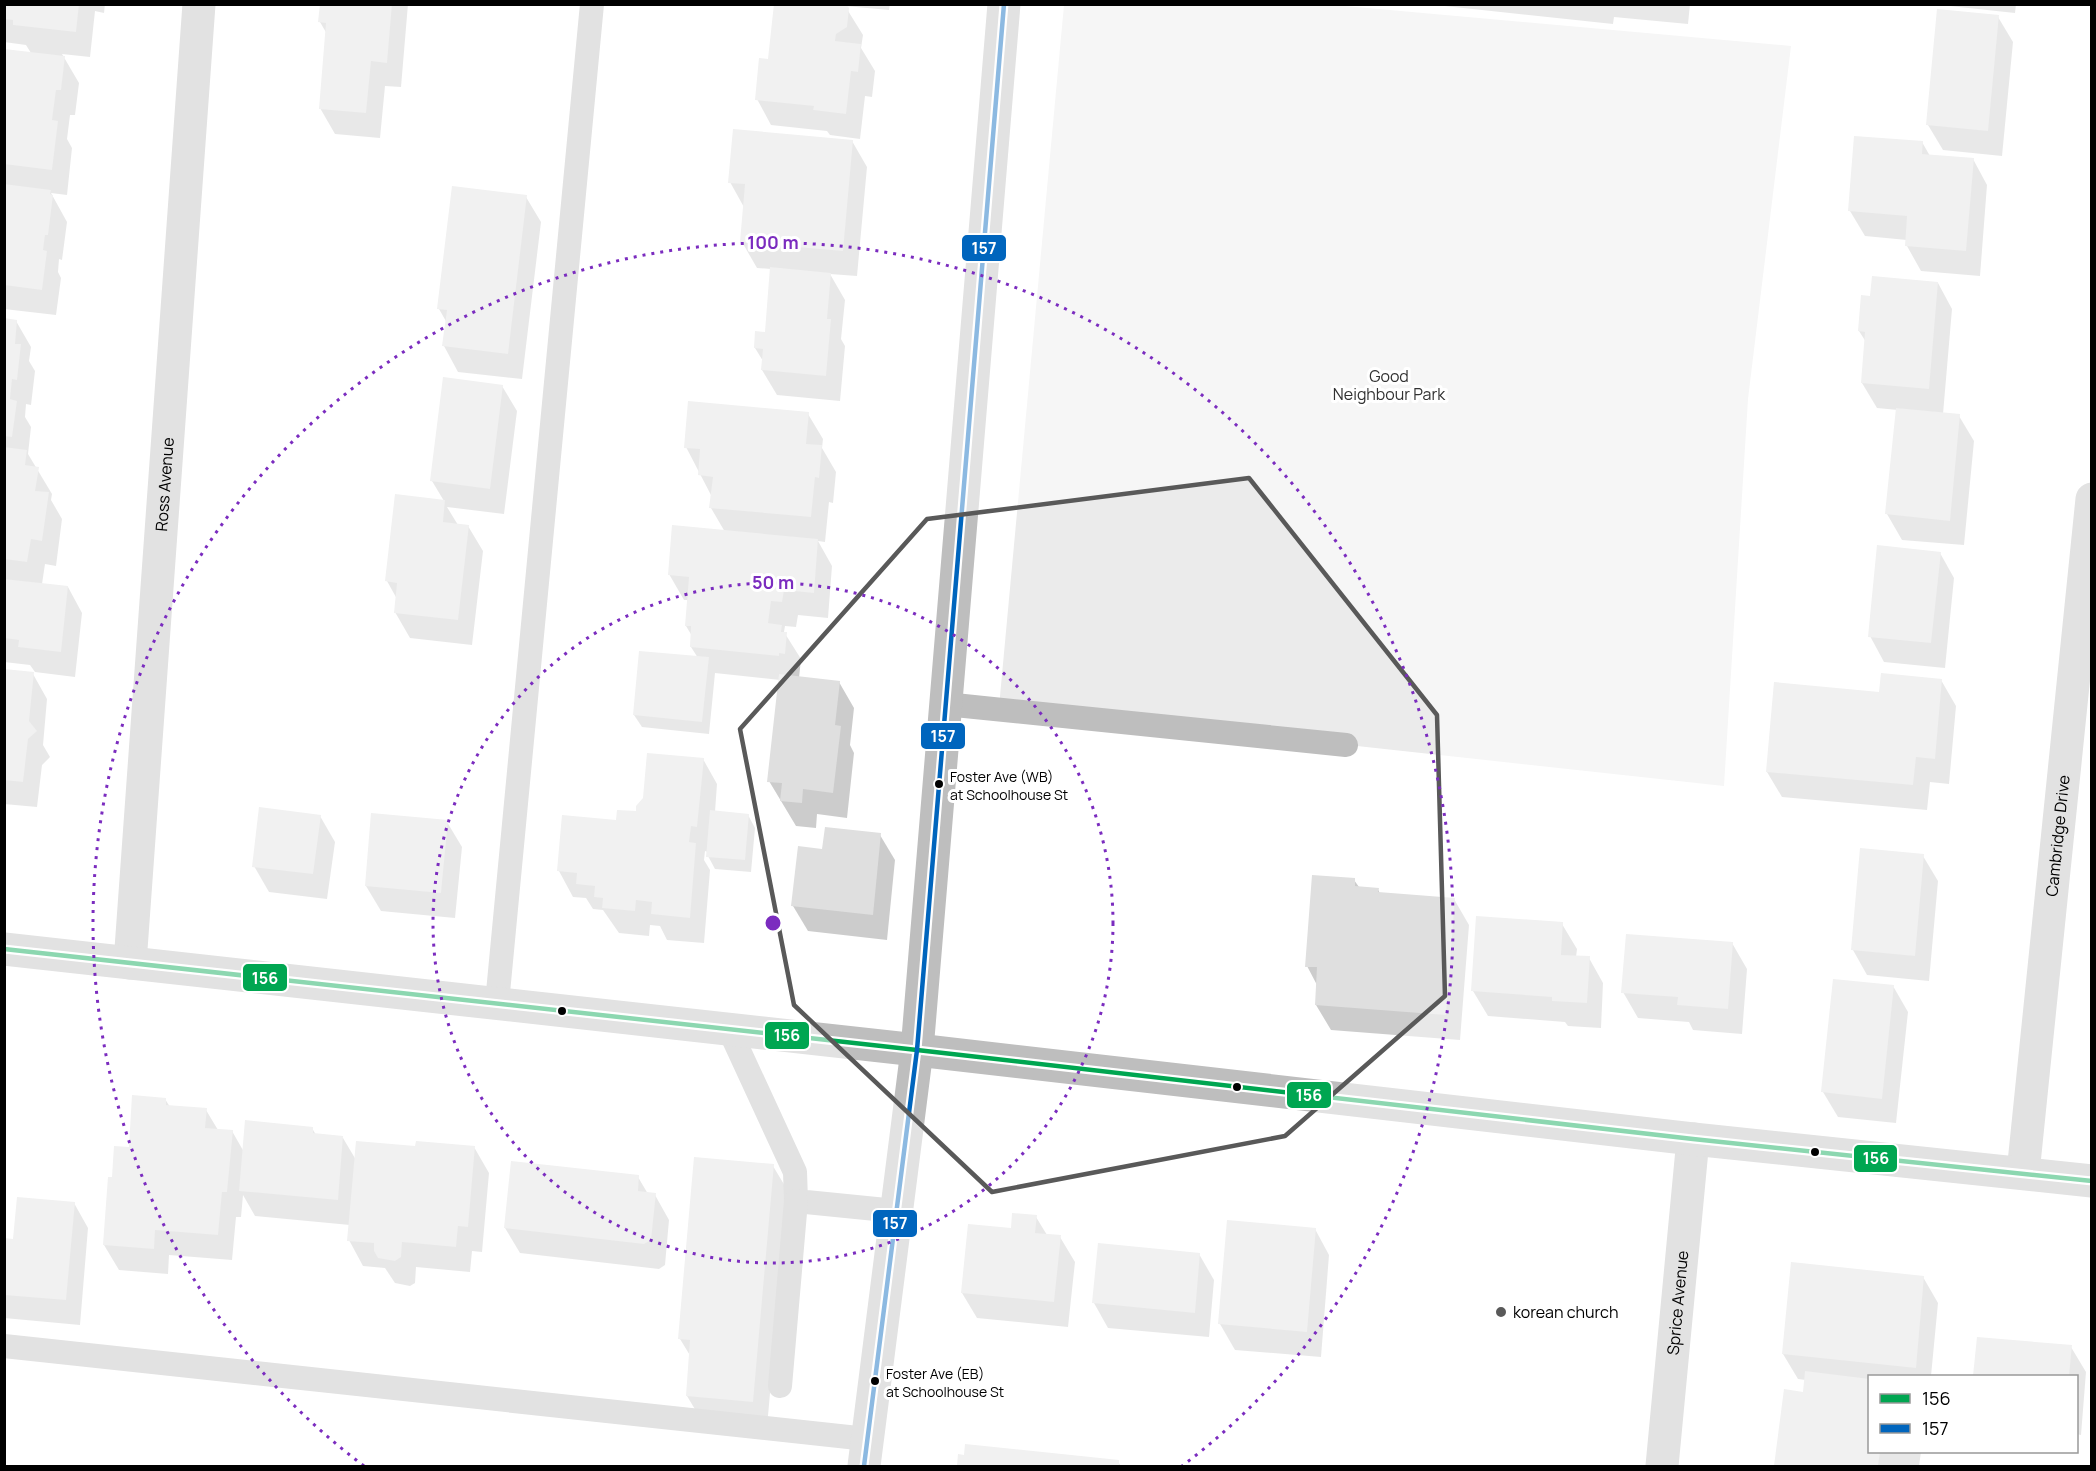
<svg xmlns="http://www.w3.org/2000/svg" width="2096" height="1471" font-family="Manrope,sans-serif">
  <rect width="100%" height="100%" fill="#fff"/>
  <!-- green -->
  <polygon fill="#ebebeb" points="1064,5 1334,5 1791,46 1748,399 1724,786 999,707"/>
  <!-- shadow -->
  <g fill="#0003">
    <polygon points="4,4 105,4 104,13 95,11 90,57 62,54 79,83 75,115 70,115 67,139 72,148 67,195 51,193 67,222 62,260 59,259 58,272 61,278 56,315 4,309 4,50 31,53 26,45 4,42"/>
    <polygon points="321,4 408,4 401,87 385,86 380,138 335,134 320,108 327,34 320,22"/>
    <polygon points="775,4 890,4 889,10 845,6 863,35 861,48 875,71 872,97 865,96 860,139 830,135 827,131 771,125 757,99 769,61"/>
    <polygon points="1426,4 1690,4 1688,24 1614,17 1613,24"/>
    <polygon points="1931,4 2016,4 2015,13"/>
    <polygon points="1998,17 2013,42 2002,156 1943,150 1928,125"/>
    <polygon points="852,141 867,167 857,276 830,274 845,300 841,339 845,346 840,401 777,395 762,370 763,361 755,348 766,334 771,269 757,268 742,242 745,209 730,182"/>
    <polygon points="1922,142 1930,156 1973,159 1987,185 1980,276 1921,271 1907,246 1907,240 1865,236 1850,211"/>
    <polygon points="526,197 541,222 522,379 458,372 444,346 447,323 439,309"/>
    <polygon points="1938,283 1952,309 1943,414 1959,416 1974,441 1964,545 1902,540 1887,514 1898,410 1877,408 1862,383 1866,342 1859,331 1872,297"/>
    <polygon points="4,320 16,321 31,347 29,361 35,371 31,405 26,404 25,417 31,427 28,454 52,494 51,500 62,519 56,566 45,564 42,584 68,587 82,613 75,677 35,672 30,665 4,662"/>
    <polygon points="502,386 517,411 504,514 447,507 458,525 468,526 483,551 472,645 410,638 395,612 397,599 387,581 444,501 432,481"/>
    <polygon points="808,414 823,439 822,448 836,472 833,503 829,502 825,542 818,541 832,566 828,618 798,615 796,627 785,626 784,632 801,659 799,678 839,682 854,708 850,745 854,753 847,818 817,814 816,828 796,826 769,781 780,680 715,673 709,734 642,727 634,715 698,658 691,647 692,636 686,626 688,600 684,600 669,574 725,532 711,508 712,497 686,447"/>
    <polygon points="1940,553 1954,578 1945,668 1884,662 1870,636"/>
    <polygon points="4,671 33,674 47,699 43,745 50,757 42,765 37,807 4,804"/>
    <polygon points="1941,680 1956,706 1949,784 1930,782 1927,810 1782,797 1767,772 1880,693"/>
    <polygon points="703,759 717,784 715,812 748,815 755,828 751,872 715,869 708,856 708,852 705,851 704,860 710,870 704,943 667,940 660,926 650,925 649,936 619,933 603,910 593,909 586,898 573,897 559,871 618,822 637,813"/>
    <polygon points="320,816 335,842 327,899 269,892 254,866"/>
    <polygon points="447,822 462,847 455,918 381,911 366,886"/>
    <polygon points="880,835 895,860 887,940 808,931 793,906 824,851"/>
    <polygon points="1923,856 1938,881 1929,981 1867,975 1853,950"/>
    <polygon points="1354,880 1359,887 1378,889 1380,894 1454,899 1469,925 1460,1040 1331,1030 1316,1005 1317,985 1307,966"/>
    <polygon points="1562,924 1577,949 1576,957 1589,958 1603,983 1601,1028 1568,1026 1565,1022 1488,1016 1473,991"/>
    <polygon points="1732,943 1747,969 1742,1034 1693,1030 1689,1022 1638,1018 1623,992"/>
    <polygon points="1893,986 1908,1012 1896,1123 1838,1117 1823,1092"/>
    <polygon points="165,1099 170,1107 206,1110 218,1130 232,1131 244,1152 312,1128 316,1135 343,1138 356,1160 417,1148 474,1147 489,1173 482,1252 472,1251 470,1272 416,1267 415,1283 410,1286 395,1283 385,1268 363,1266 349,1240 350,1225 255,1216 243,1195 241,1217 236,1217 232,1260 169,1255 168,1274 119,1270 104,1245 113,1179 130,1149"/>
    <polygon points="773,1166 788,1191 767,1427 702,1421 687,1396 691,1357 680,1339"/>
    <polygon points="638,1177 648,1194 655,1195 669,1220 665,1265 659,1269 520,1253 505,1228"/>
    <polygon points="74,1203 88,1228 80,1325 4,1318 4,1240 14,1240"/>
    <polygon points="1036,1217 1047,1235 1060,1237 1075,1262 1068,1327 977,1318 962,1293 1012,1230"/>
    <polygon points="1315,1229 1329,1255 1321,1357 1235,1350 1220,1324"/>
    <polygon points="1199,1254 1214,1280 1209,1337 1108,1328 1094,1303"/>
    <polygon points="1923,1277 1938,1303 1931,1376 1870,1376 1870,1452 1921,1452 1919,1466 1776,1466 1785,1391 1804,1393 1806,1380 1798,1379 1783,1354"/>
    <polygon points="1978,1338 2071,1347 2086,1372 2081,1435 2076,1434 2076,1376 1975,1376"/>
    <polygon points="960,1456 1118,1462 1121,1466 959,1466"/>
  </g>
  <!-- building -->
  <g fill="#dfdfdf">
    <polygon points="4,4 79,4 76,32 13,25 13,20 4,19"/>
    <polygon points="320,4 392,4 387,63 371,61 366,113 319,109 326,23 318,22"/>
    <polygon points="774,4 846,4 849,8 847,27 836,34 835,41 861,44 858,72 851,71 846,114 813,110 814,106 755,100 759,58 768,59"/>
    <polygon points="1937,9 1999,15 1988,131 1926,125"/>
    <polygon points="4,49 65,56 61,90 56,90 52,120 58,121 52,170 4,164"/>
    <polygon points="733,129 853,140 843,251 740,242 745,184 728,183"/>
    <polygon points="1854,136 1923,141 1922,154 1974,158 1966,251 1905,246 1907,216 1848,211"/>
    <polygon points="4,184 51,190 50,194 53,195 48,235 45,235 43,250 47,251 42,290 4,285"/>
    <polygon points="452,186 527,195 508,354 442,346 447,310 437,309"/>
    <polygon points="770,267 831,273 827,319 831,319 826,376 761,370 763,349 754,348 755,331 765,332"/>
    <polygon points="1872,276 1938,282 1929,389 1861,383 1865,332 1858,331 1861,295 1870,296"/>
    <polygon points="4,318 17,320 15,344 21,344 17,380 12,379 10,399 17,401 12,437 4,436"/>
    <polygon points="443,377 503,385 490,489 430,481"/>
    <polygon points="688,401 809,412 806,444 822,445 819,478 815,477 811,517 709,508 713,477 698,475 700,449 684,448"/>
    <polygon points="1896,408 1960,414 1950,521 1885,514"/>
    <polygon points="4,447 27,450 25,465 39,467 35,491 49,492 42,541 31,539 27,562 4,559"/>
    <polygon points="395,494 445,500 443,522 469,525 458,620 394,613 397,583 385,581"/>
    <polygon points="672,525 818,539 814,593 784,590 782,602 771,601 768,623 782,625 781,632 787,632 785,654 779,653 779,656 690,647 691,626 685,626 689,577 668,575"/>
    <polygon points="1877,545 1941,552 1931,643 1868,637"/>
    <polygon points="4,579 68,586 61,652 18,647 19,640 4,638"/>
    <polygon points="639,651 709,657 702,722 633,715"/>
    <polygon points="4,669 34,672 29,721 37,731 28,739 23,782 4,780"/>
    <polygon points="1881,673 1942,679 1935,759 1916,757 1913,785 1766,772 1774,682 1879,692"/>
    <polygon points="779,674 840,681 835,725 841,726 833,793 803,789 802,803 780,801 782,783 767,782"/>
    <polygon points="647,753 704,758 697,827 691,826 689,842 696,843 690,918 651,914 652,902 636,900 635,911 602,908 603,898 594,897 595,886 576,884 577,873 557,871 562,815 616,820 617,810 636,811 636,806 643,798"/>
    <polygon points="259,807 321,815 313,874 252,867"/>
    <polygon points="710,810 749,814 745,860 706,857"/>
    <polygon points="371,813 448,820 441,893 365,886"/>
    <polygon points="825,827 881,833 873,915 791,906 798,846 822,849"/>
    <polygon points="1860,848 1924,854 1915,956 1851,950"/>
    <polygon points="1312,875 1355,878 1355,886 1379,888 1378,892 1455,898 1446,1015 1315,1005 1317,967 1305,967"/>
    <polygon points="1476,916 1563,922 1561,955 1590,956 1587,1003 1552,1001 1552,997 1471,991"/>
    <polygon points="1626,934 1733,942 1728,1009 1677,1005 1678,997 1621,993"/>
    <polygon points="1833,979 1894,985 1882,1099 1821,1092"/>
    <polygon points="132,1095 166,1098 166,1105 207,1108 205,1128 233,1130 227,1192 222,1192 218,1235 155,1230 154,1249 103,1245 108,1177 112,1177 114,1146 129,1147"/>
    <polygon points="245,1120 313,1127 313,1133 343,1136 338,1200 239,1191"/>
    <polygon points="356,1141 415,1146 416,1141 475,1146 468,1227 458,1226 456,1247 402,1242 401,1257 395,1261 378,1258 374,1251 374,1243 347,1241"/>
    <polygon points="694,1157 774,1164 753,1402 686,1396 690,1340 678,1339"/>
    <polygon points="511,1161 639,1175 638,1191 656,1193 651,1240 644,1244 504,1228"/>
    <polygon points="17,1197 75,1202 66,1300 4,1295 4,1238 13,1239"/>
    <polygon points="1012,1213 1037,1215 1035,1233 1061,1235 1054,1302 961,1293 968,1224 1011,1228"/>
    <polygon points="1227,1220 1316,1228 1307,1332 1218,1324"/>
    <polygon points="1098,1243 1200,1253 1195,1313 1092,1303"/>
    <polygon points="1791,1262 1924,1276 1916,1368 1782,1354"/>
    <polygon points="1977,1337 2072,1345 2069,1376 1973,1376"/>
    <polygon points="1805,1371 1870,1379 1870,1452 1880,1452 1878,1466 1774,1466 1784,1389 1803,1392"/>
    <polygon points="965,1444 1119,1460 1119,1466 957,1466 958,1454 964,1455"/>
  </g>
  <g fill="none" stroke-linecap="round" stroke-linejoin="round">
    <!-- service -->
    <g stroke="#bebebe" stroke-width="24">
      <polyline points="945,704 1346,745"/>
      <polyline points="497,1003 592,4"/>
      <polyline points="729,1029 795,1172 796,1201 896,1211"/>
      <polyline points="4,1346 867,1439"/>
      <polyline points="780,1386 796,1201"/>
    </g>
    <!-- minor -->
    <g stroke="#bebebe" stroke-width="33">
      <path id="s1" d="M130,963L199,4"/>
      <path id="s2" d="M2023,1173L2092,499"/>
      <path id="s3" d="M1662,1466L1693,1139"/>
    </g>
    <!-- tertiary -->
    <g stroke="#bebebe" stroke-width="33">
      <polyline points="4,949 917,1050 1693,1139 2092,1181"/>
      <polyline points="864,1466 917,1050 1004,4"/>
    </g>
    <!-- bus-1 casing -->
    <g stroke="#fff" stroke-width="9">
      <polyline id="bus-1" points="4,949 917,1050 1693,1139 2092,1181"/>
    </g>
    <!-- bus-2 casing -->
    <g stroke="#fff" stroke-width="9">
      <polyline id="bus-2" points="864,1466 917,1050 1004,4"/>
    </g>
    <!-- bus-1 -->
    <use href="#bus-1" stroke="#00a651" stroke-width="4.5"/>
    <!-- bus-2 -->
    <use href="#bus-2" stroke="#0065bd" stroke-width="4.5"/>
  </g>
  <!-- marked area -->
  <path d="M0 0H2096V1471H0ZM1249,478L1437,715L1445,996L1285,1136L992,1192L794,1005L740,729L927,519Z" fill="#fff" fill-opacity=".55" fill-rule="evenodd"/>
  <path fill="none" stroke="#595959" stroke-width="4.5" stroke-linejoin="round" d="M1249,478L1437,715L1445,996L1285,1136L992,1192L794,1005L740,729L927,519Z"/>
  <!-- distance rings -->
  <g fill="none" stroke="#7b2cbf" stroke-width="3" stroke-dasharray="3 6">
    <circle cx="773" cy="923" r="340"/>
    <path d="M364 1466A680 680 0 1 1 1182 1466"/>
  </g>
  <!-- markers -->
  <g fill="#000" stroke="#fff" stroke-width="2">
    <circle cx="939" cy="784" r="5"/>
    <circle cx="562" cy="1011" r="5"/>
    <circle cx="1237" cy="1087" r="5"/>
    <circle cx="1815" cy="1152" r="5"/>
    <circle cx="875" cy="1381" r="5"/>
  </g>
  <circle fill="#595959" stroke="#fff" stroke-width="2" cx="1501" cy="1312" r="6"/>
  <g text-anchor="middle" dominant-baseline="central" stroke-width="6" stroke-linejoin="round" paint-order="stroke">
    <!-- bus labels -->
    <g font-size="14" fill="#000" stroke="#fff" text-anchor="start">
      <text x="950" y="776">Foster Ave (WB)<tspan x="950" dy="18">at Schoolhouse St</tspan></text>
      <text x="886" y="1373">Foster Ave (EB)<tspan x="886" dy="18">at Schoolhouse St</tspan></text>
    </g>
    <!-- park labels -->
    <g font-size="16" fill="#323232" stroke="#fff">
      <text x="1389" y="376">Good<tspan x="1389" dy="18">Neighbour Park</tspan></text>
    </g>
    <!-- street labels -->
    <g font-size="16" fill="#000" stroke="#fff">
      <text stroke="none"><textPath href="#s1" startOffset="480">Ross Avenue</textPath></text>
      <text stroke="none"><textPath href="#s2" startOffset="339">Cambridge Drive</textPath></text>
      <text stroke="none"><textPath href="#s3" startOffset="164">Sprice Avenue</textPath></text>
    </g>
    <!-- poi labels -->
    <g font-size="16" fill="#000" stroke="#fff" text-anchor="start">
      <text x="1513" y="1312">korean church</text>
    </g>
  </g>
  <circle cx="773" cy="923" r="9" fill="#7b2cbf" stroke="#fff" stroke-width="3"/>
  <g font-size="18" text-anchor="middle" font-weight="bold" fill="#7b2cbf" stroke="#fff" stroke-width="6" stroke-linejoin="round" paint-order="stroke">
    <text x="773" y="249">100 m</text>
    <text x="773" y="589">50 m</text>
  </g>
  <g stroke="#fff" stroke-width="2">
    <rect x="961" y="234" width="46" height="28" rx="6" fill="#0065bd"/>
    <rect x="920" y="722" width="46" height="28" rx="6" fill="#0065bd"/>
    <rect x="242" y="963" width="46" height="29" rx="6" fill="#00a651"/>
    <rect x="764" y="1021" width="46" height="29" rx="6" fill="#00a651"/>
    <rect x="1286" y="1081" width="46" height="28" rx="6" fill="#00a651"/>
    <rect x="1853" y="1144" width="45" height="29" rx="6" fill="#00a651"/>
    <rect x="872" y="1209" width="46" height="29" rx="6" fill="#0065bd"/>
  </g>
  <g font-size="16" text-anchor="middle" font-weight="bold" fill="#fff">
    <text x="984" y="254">157</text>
    <text x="943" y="742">157</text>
    <text x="265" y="984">156</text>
    <text x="787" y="1041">156</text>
    <text x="1309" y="1101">156</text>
    <text x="1876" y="1164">156</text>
    <text x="895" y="1229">157</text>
  </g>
  <!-- border -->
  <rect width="2096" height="1471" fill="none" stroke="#000000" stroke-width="12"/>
  <!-- legend -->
  <rect x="1868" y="1375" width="210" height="78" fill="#ffffff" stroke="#999999" stroke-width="1.5"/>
  <rect x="1880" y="1394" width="30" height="9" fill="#00a651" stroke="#999999" stroke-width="1.5"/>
  <text x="1922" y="1405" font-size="18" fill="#000000">156</text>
  <rect x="1880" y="1424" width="30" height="9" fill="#0065bd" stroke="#999999" stroke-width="1.5"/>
  <text x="1922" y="1435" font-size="18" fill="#000000">157</text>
</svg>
